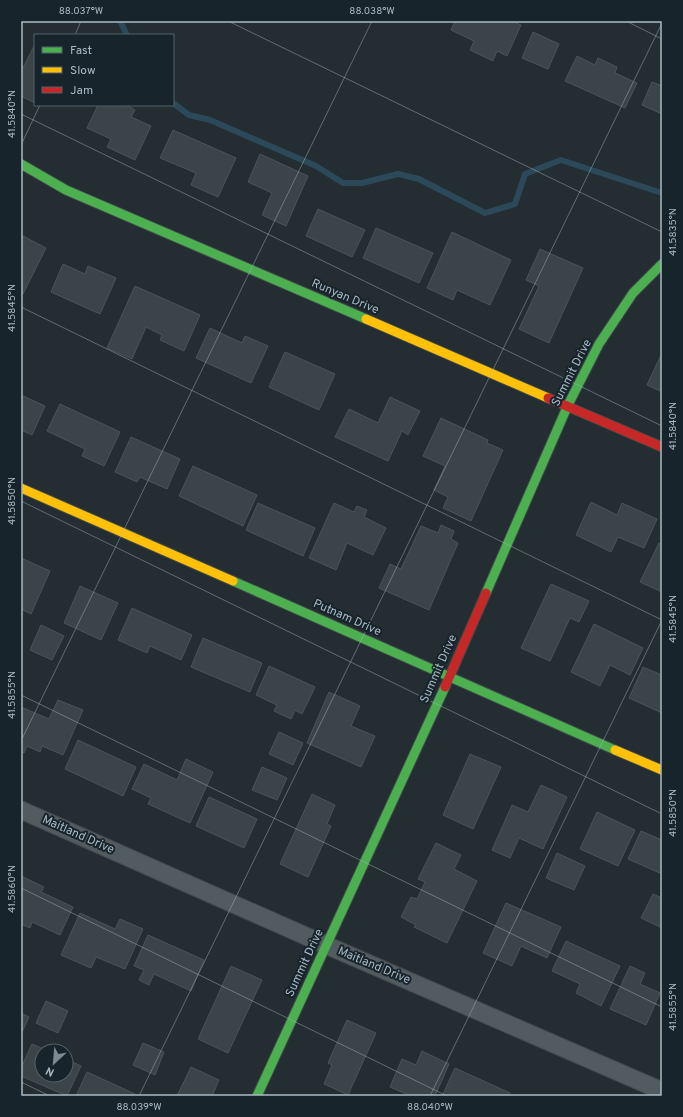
<svg xmlns="http://www.w3.org/2000/svg" width="683" height="1117" font-family="Overpass,sans-serif">
  <rect width="100%" height="100%" fill="#232d32"/>
  <g fill="none" stroke-linecap="round" stroke-linejoin="round">
    <!-- stream -->
    <g stroke="#2c495a" stroke-width="6">
      <polyline points="120,21 127,35"/>
      <polyline points="173,103 189,115 210,120 316,166 343,183 362,183 398,174 419,179 485,213 515,204 525,174 561,160 662,193"/>
    </g>
  </g>
  <!-- building -->
  <g fill="#3b4448" stroke="#4a545a">
    <polygon points="455,21 512,21 521,25 507,56 497,51 493,61 470,50 474,41 451,30"/>
    <polygon points="533,32 559,44 548,69 522,58"/>
    <polygon points="35,44 35,103 21,96 21,72"/>
    <polygon points="577,56 595,65 598,58 617,67 615,73 637,83 625,108 565,81"/>
    <polygon points="652,82 662,86 662,114 642,105"/>
    <polygon points="98,105 126,105 135,110 131,117 151,126 135,160 107,147 111,139 87,128"/>
    <polygon points="173,130 236,158 218,197 191,185 196,173 160,158"/>
    <polygon points="260,154 308,176 286,226 262,215 272,193 248,182"/>
    <polygon points="318,209 365,230 352,257 306,236"/>
    <polygon points="376,228 433,253 419,283 363,258"/>
    <polygon points="452,232 511,260 490,305 457,290 453,300 427,288"/>
    <polygon points="21,235 46,248 23,294 21,293"/>
    <polygon points="540,249 583,268 549,343 519,329 539,286 526,280"/>
    <polygon points="63,264 85,274 88,266 116,278 100,314 51,292"/>
    <polygon points="135,286 200,315 184,351 160,340 162,335 146,327 132,359 107,348"/>
    <polygon points="210,328 242,343 245,336 268,346 251,383 196,358"/>
    <polygon points="285,352 335,374 319,410 269,387"/>
    <polygon points="662,353 662,392 647,385"/>
    <polygon points="21,395 45,406 32,435 21,430"/>
    <polygon points="390,397 420,411 408,435 402,431 388,461 335,437 349,409 378,423"/>
    <polygon points="60,404 120,432 104,466 82,456 85,449 47,431"/>
    <polygon points="441,418 488,440 487,443 503,450 471,521 443,508 448,497 434,490 445,466 423,456"/>
    <polygon points="131,437 180,459 167,489 140,477 137,482 115,472"/>
    <polygon points="193,466 257,495 243,526 179,496"/>
    <polygon points="591,502 617,515 622,503 657,519 644,548 618,537 611,552 576,535"/>
    <polygon points="258,503 315,528 303,556 246,530"/>
    <polygon points="334,503 354,512 357,506 367,510 364,517 386,528 373,555 347,543 336,570 309,558"/>
    <polygon points="441,525 454,531 451,539 458,543 429,610 379,588 390,564 401,569 421,526 438,533"/>
    <polygon points="659,543 662,544 662,592 640,582"/>
    <polygon points="21,558 50,571 31,614 21,609"/>
    <polygon points="551,584 589,601 579,622 570,618 550,661 521,648"/>
    <polygon points="80,586 118,603 101,640 64,623"/>
    <polygon points="132,608 192,635 181,660 150,646 147,653 118,640"/>
    <polygon points="594,624 643,648 630,675 610,665 600,686 571,672"/>
    <polygon points="41,625 64,636 52,660 30,650"/>
    <polygon points="203,638 262,663 250,692 191,667"/>
    <polygon points="269,666 315,687 302,714 295,710 291,719 274,711 277,705 256,695"/>
    <polygon points="643,667 662,675 662,713 629,698"/>
    <polygon points="329,692 360,706 351,726 375,736 361,767 307,743"/>
    <polygon points="58,700 83,710 63,755 42,746 40,752 27,746 24,753 21,751 21,707 49,719"/>
    <polygon points="279,732 303,743 293,765 269,754"/>
    <polygon points="78,740 136,767 123,796 65,769"/>
    <polygon points="470,754 501,767 473,829 443,815"/>
    <polygon points="186,759 213,772 190,823 148,804 151,798 132,789 144,764 177,780"/>
    <polygon points="262,767 287,778 277,800 252,790"/>
    <polygon points="541,785 567,797 543,849 519,838 510,858 492,850 512,805 528,812"/>
    <polygon points="312,794 335,805 327,824 331,826 308,877 280,864"/>
    <polygon points="209,797 257,819 244,848 196,826"/>
    <polygon points="597,812 635,830 618,866 580,849"/>
    <polygon points="641,831 662,840 662,874 628,859"/>
    <polygon points="436,843 461,855 454,869 477,881 447,943 414,927 416,925 401,917 411,897 417,899 425,882 418,879"/>
    <polygon points="557,853 585,866 574,890 546,878"/>
    <polygon points="21,876 44,887 41,892 73,907 60,935 32,922 30,928 21,924"/>
    <polygon points="653,894 662,898 662,928 641,918"/>
    <polygon points="506,903 561,927 547,958 521,946 512,966 483,953"/>
    <polygon points="80,913 115,929 120,919 143,929 125,969 96,957 91,968 61,955"/>
    <polygon points="148,935 204,960 191,991 154,974 149,985 139,980 144,970 134,966"/>
    <polygon points="566,941 620,966 601,1006 576,993 580,984 552,971"/>
    <polygon points="231,966 262,980 228,1053 198,1039"/>
    <polygon points="630,966 645,973 640,984 660,993 646,1025 610,1009"/>
    <polygon points="46,1001 68,1011 58,1033 36,1023"/>
    <polygon points="21,1013 29,1017 21,1034"/>
    <polygon points="347,1020 376,1033 348,1095 324,1084 332,1065 328,1063"/>
    <polygon points="143,1043 164,1052 155,1075 133,1065"/>
    <polygon points="32,1044 48,1051 42,1051 42,1075 66,1075 66,1059 81,1066 67,1096 21,1076 21,1068"/>
    <polygon points="422,1051 449,1064 435,1096 411,1096 390,1087 402,1059 416,1065"/>
    <polygon points="191,1067 219,1080 212,1096 177,1096"/>
    <polygon points="455,1068 510,1093 508,1096 442,1096"/>
    <polygon points="87,1072 135,1094 134,1096 76,1096"/>
  </g>
  <g fill="none" stroke-linecap="round" stroke-linejoin="round">
    <!-- street casing -->
    <g stroke="#41484c" stroke-width="19">
      <polyline id="street" points="21,810 326,945 662,1091"/>
    </g>
    <!-- fast casing -->
    <g stroke="#41484c" stroke-width="11">
      <g id="fast">
        <polyline points="21,164 66,190 366,319"/>
        <polyline points="233,581 615,750"/>
        <polyline points="486,593 568,405 599,344 633,293 662,264"/>
        <polyline points="257,1096 445,687"/>
      </g>
    </g>
    <!-- slow casing -->
    <g stroke="#41484c" stroke-width="11">
      <g id="slow">
        <polyline points="366,319 548,398"/>
        <polyline points="21,488 233,581"/>
        <polyline points="615,750 662,770"/>
      </g>
    </g>
    <!-- jam casing -->
    <g stroke="#41484c" stroke-width="11">
      <g id="jam">
        <polyline points="548,398 662,447"/>
        <polyline points="445,687 486,593"/>
      </g>
    </g>
    <!-- street -->
    <use href="#street" stroke="#525b60" stroke-width="17"/>
    <!-- fast -->
    <use href="#fast" stroke="#4caf50" stroke-width="9"/>
    <!-- slow -->
    <use href="#slow" stroke="#ffc107" stroke-width="9"/>
    <!-- jam -->
    <use href="#jam" stroke="#c62828" stroke-width="9"/>
  </g>
  <!-- ticks -->
  <path fill="none" stroke="#aabac5" stroke-width="1" stroke-opacity="0.45" d="M228,21L662,232M626,21L662,39M75,35L81,21M21,114L662,426M21,145L40,105M21,307L662,620M21,501L662,814M21,695L662,1007M21,741L372,21M21,888L447,1096M21,1082L50,1096M139,1096L662,23M430,1096L662,620"/>
  <g text-anchor="middle" dominant-baseline="central" stroke-width="4" stroke-linejoin="round" paint-order="stroke">
    <!-- street labels -->
    <g font-size="12" fill="#aabac5" stroke="#17242c">
      <text transform="translate(345 297) rotate(23)">Runyan Drive</text>
      <text transform="translate(572 373) rotate(-63)">Summit Drive</text>
      <text transform="translate(347 618) rotate(24)">Putnam Drive</text>
      <text transform="translate(439 669) rotate(-66)">Summit Drive</text>
      <text transform="translate(78 835) rotate(24)">Maitland Drive</text>
      <text transform="translate(305 963) rotate(-65)">Summit Drive</text>
      <text transform="translate(374 966) rotate(23)">Maitland Drive</text>
    </g>
  </g>
  <!-- border -->
  <rect width="683" height="1117" fill="none" stroke="#17242c" stroke-width="44"/>
  <!-- legend -->
  <rect x="34" y="34" width="140" height="72" fill="#17242c" stroke="#526069"/>
  <rect x="42" y="47" width="20" height="6" fill="#4caf50" stroke="#526069"/>
  <text x="70" y="54" font-size="12" fill="#aabac5">Fast</text>
  <rect x="42" y="67" width="20" height="6" fill="#ffc107" stroke="#526069"/>
  <text x="70" y="74" font-size="12" fill="#aabac5">Slow</text>
  <rect x="42" y="87" width="20" height="6" fill="#c62828" stroke="#526069"/>
  <text x="70" y="94" font-size="12" fill="#aabac5">Jam</text>
  <!-- north arrow -->
  <g transform="translate(54 1063) rotate(206)"><circle r="19" fill="#17242c" stroke="#526069"/>
  <path d="M0-3L7 15L0 10L-7 15Z" fill="#7b8992"/>
  <text y="-6" font-size="11" font-weight="bold" text-anchor="middle" fill="#aabac5">N</text>
  </g>
  <rect x="22" y="22" width="639" height="1073" fill="none" stroke="#aabac5" stroke-width="1.5"/>
  <g font-size="10" text-anchor="middle" fill="#aabac5">
    <text x="81" y="14">88.037°W</text>
    <text x="372" y="14">88.038°W</text>
    <text transform="translate(11 114) rotate(-90)" y="4">41.5840°N</text>
    <text transform="translate(672 232) rotate(-90)" y="4">41.5835°N</text>
    <text transform="translate(11 308) rotate(-90)" y="4">41.5845°N</text>
    <text transform="translate(672 426) rotate(-90)" y="4">41.5840°N</text>
    <text transform="translate(11 501) rotate(-90)" y="4">41.5850°N</text>
    <text transform="translate(672 619) rotate(-90)" y="4">41.5845°N</text>
    <text transform="translate(11 695) rotate(-90)" y="4">41.5855°N</text>
    <text transform="translate(672 813) rotate(-90)" y="4">41.5850°N</text>
    <text transform="translate(11 889) rotate(-90)" y="4">41.5860°N</text>
    <text transform="translate(672 1007) rotate(-90)" y="4">41.5855°N</text>
    <text x="139" y="1110">88.039°W</text>
    <text x="430" y="1110">88.040°W</text>
  </g>
</svg>
